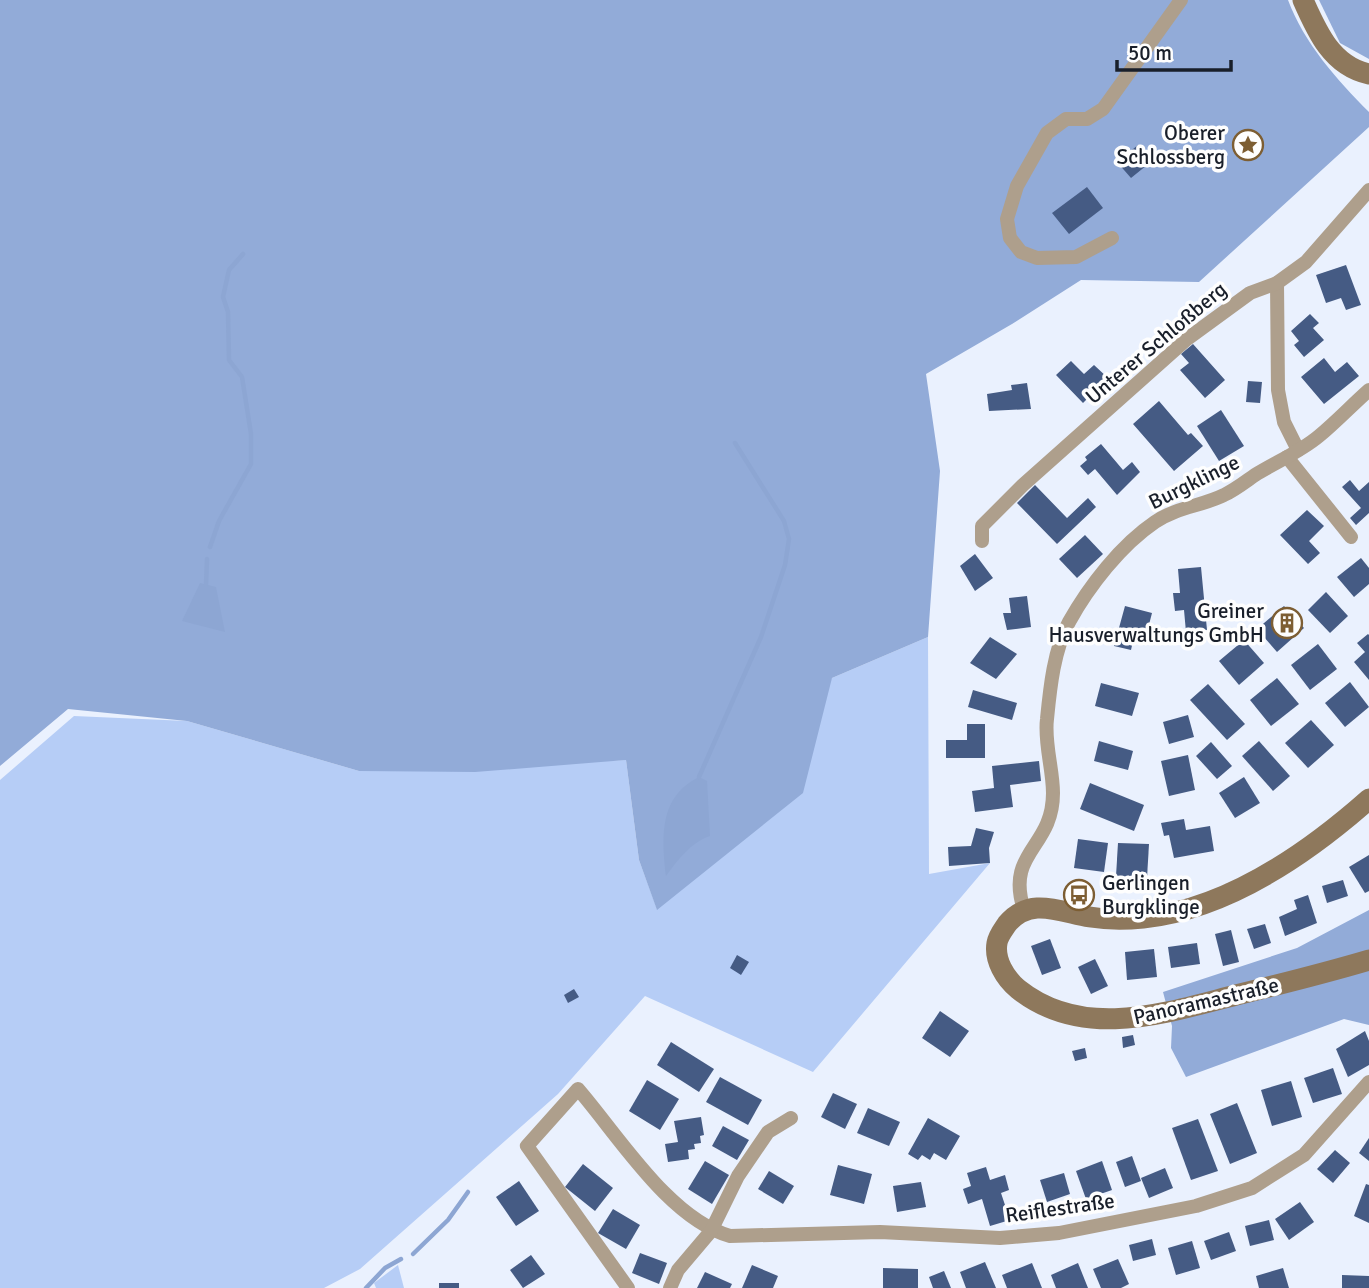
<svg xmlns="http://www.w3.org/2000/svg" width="1369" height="1288" font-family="Signika,sans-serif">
  <rect width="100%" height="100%" fill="#eaf1fe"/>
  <!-- green -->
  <g fill="#b6cdf6">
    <polygon points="928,637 929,874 990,863 813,1072 645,996 558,1094 360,1269 324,1288 0,1288 0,780 74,716 187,721 359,771 626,760 639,860 657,909 832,678"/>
    <polygon points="398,1265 404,1288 376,1288 374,1283"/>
  </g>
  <!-- forest -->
  <g fill="#92abd8">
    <path d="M0,0H1288C1304,43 1337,80 1369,112V127L1199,282L1081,280L1012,324L926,374L940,471L928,637L832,678L803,793L657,910L639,860L626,760L475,772L359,771L187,721L68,709L0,766Z"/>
    <polygon points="1319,0 1369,0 1369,59 1340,43"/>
    <polygon points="1369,910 1369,1025 1344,1019 1186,1077 1171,1048 1172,1026 1163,992 1297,948"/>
  </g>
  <!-- water -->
  <g fill="#8da6d3">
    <polygon points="200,583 216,587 225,632 182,621"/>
    <path d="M699,777L707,781L710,836C691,842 677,861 666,876C662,839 658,797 699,777Z"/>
  </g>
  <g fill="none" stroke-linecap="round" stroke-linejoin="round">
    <!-- stream -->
    <g stroke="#8da6d3" stroke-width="4.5">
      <polyline points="210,547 219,521 251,464 251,434 242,377 229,360 228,312 223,297 229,270 243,254"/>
      <polyline points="206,585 207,559"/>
      <polyline points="699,777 761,637 785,565 789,539 784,521 735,443"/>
      <polyline points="413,1254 448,1220 468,1192"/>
      <polyline points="366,1288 385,1268 401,1259"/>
    </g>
  </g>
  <!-- building -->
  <g fill="#455b84">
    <polygon points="1138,145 1152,161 1131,178 1117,162"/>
    <polygon points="1087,187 1103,208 1069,234 1052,213"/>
    <polygon points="1346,265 1361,305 1346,310 1341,298 1326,303 1316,275"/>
    <polygon points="1310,314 1319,323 1313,328 1324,340 1304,357 1294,345 1299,341 1291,331"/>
    <polygon points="1193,344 1225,380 1205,398 1180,370 1189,363 1181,354"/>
    <polygon points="1324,358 1335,372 1347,362 1359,376 1324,404 1301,377"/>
    <polygon points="1071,361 1084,374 1094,365 1108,378 1083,403 1056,375"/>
    <polygon points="1248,381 1262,382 1260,403 1246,402"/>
    <polygon points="1027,383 1031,409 989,411 987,394 1012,390 1011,385"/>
    <polygon points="1159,401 1188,435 1191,433 1203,446 1174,471 1133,424"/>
    <polygon points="1221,410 1244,446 1219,461 1197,426"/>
    <polygon points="1101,444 1123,470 1132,462 1140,472 1117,495 1095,469 1088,475 1080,466 1087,460 1085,457"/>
    <polygon points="1350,480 1359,491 1369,482 1369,513 1356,525 1350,518 1361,508 1342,487"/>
    <polygon points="1035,485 1067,518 1088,498 1096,507 1057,544 1017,503"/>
    <polygon points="1307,510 1324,526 1309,541 1320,553 1308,564 1280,535"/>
    <polygon points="1085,535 1103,554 1077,578 1059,559"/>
    <polygon points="975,554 993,578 975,591 960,566"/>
    <polygon points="1361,558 1369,568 1369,584 1354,597 1337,577"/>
    <polygon points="1201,567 1207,630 1186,632 1184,610 1175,611 1173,593 1180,593 1178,569"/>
    <polygon points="1326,592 1348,616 1330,633 1308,610"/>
    <polygon points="1027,596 1031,627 1007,630 1003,613 1011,613 1009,598"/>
    <polygon points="1125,606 1152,613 1144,644 1133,641 1131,650 1114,646"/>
    <polygon points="1284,606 1304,628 1277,652 1257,629"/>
    <polygon points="1368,634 1369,635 1369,680 1354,662 1365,652 1357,643"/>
    <polygon points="990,637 1017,654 996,679 970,663"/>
    <polygon points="1244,640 1264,663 1239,685 1219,661"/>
    <polygon points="1318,644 1337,669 1310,690 1291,665"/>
    <polygon points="1277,678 1299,704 1271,726 1250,700"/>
    <polygon points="1350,682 1369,707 1345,727 1325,703"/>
    <polygon points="1101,683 1139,693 1132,716 1095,706"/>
    <polygon points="1208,684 1245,724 1227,740 1190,700"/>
    <polygon points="973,690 1017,703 1012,720 968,707"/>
    <polygon points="1188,715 1194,737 1169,744 1163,722"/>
    <polygon points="1311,720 1334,745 1308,768 1285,743"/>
    <polygon points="967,724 985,724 985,758 946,758 946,740 967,740"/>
    <polygon points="1099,741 1133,751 1128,770 1094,761"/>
    <polygon points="1259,741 1290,776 1273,791 1242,756"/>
    <polygon points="1211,742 1232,766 1217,779 1196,756"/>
    <polygon points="1188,755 1195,790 1169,796 1161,761"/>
    <polygon points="1039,761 1041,781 1010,785 1013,807 975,812 972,791 994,788 992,766"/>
    <polygon points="1244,777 1260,803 1235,818 1219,793"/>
    <polygon points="1090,783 1144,805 1134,831 1080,809"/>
    <polygon points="1184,819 1186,830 1210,826 1214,851 1174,858 1169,835 1164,836 1161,823"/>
    <polygon points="976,828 994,832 989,848 990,863 949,866 948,847 971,846"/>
    <polygon points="1078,839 1108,843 1104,872 1074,868"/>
    <polygon points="1118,843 1149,844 1147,878 1116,876"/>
    <polygon points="1369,855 1369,891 1365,893 1349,867"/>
    <polygon points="1343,880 1348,896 1327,903 1322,886"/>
    <polygon points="1308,895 1317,923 1285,936 1279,917 1297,909 1294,900"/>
    <polygon points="1265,924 1271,943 1254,949 1247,929"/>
    <polygon points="1231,930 1239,962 1223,966 1215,934"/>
    <polygon points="1050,939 1061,968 1042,975 1031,946"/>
    <polygon points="1197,943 1200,964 1171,968 1168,947"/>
    <polygon points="1154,949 1157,977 1127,980 1125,952"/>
    <polygon points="737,955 749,962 741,975 730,968"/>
    <polygon points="1095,959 1108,986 1091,994 1078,967"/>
    <polygon points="574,989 579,997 568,1003 564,995"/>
    <polygon points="940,1011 969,1031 950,1057 922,1038"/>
    <polygon points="1365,1031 1369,1041 1369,1065 1348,1077 1336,1049"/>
    <polygon points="1133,1035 1135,1045 1123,1048 1122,1037"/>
    <polygon points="671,1042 714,1069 699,1092 657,1065"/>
    <polygon points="1085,1048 1087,1058 1075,1061 1072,1051"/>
    <polygon points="1333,1068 1342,1094 1313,1103 1304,1078"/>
    <polygon points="720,1077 762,1100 748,1125 706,1102"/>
    <polygon points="647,1080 679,1099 660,1130 629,1111"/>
    <polygon points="1291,1081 1302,1117 1272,1126 1261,1090"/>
    <polygon points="833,1093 857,1104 845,1129 821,1117"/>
    <polygon points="1237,1103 1257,1153 1230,1164 1210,1114"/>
    <polygon points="868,1108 900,1122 889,1146 857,1133"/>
    <polygon points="701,1117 704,1135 700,1136 701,1143 694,1144 695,1149 688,1150 689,1159 668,1162 665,1144 678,1142 674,1121"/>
    <polygon points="928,1118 960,1136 946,1160 934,1153 930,1160 922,1155 918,1160 908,1154"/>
    <polygon points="1198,1119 1218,1171 1191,1180 1172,1128"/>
    <polygon points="723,1126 749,1140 737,1160 712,1146"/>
    <polygon points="1369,1138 1369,1161 1359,1153"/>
    <polygon points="1335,1150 1350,1163 1333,1183 1317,1169"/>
    <polygon points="1132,1156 1141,1181 1125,1187 1116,1162"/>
    <polygon points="705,1161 729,1175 712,1204 688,1189"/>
    <polygon points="1102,1161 1112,1190 1086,1199 1076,1171"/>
    <polygon points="583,1164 613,1188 595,1211 565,1187"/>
    <polygon points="838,1165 872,1174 864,1204 830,1195"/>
    <polygon points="986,1167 990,1180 1005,1175 1009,1190 1001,1193 1010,1220 990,1226 982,1199 968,1204 963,1189 971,1186 967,1173"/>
    <polygon points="1165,1168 1173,1188 1149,1198 1141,1178"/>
    <polygon points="769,1171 794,1186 783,1204 758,1189"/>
    <polygon points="1064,1173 1070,1194 1047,1202 1040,1180"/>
    <polygon points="519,1181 539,1211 516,1226 496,1197"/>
    <polygon points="921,1182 926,1207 897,1212 893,1186"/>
    <polygon points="1366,1184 1369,1185 1369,1223 1354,1216"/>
    <polygon points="1300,1202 1314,1222 1289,1240 1275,1219"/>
    <polygon points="613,1209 640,1225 626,1249 598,1233"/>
    <polygon points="1269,1220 1274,1240 1250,1246 1245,1226"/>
    <polygon points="1229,1232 1236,1251 1211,1260 1204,1241"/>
    <polygon points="1152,1239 1156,1255 1133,1261 1129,1245"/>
    <polygon points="1192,1241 1200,1268 1176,1275 1168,1248"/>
    <polygon points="640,1253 667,1263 659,1284 632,1273"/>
    <polygon points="531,1255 545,1274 523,1288 510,1270"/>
    <polygon points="1118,1259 1129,1284 1121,1288 1101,1288 1093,1269"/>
    <polygon points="985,1262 996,1288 966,1288 960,1272"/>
    <polygon points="1032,1263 1042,1288 1007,1288 1002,1275"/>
    <polygon points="1078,1263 1088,1288 1056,1288 1051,1275"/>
    <polygon points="752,1265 778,1276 773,1288 742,1288"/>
    <polygon points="883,1268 918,1269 918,1288 883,1288"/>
    <polygon points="1283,1268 1289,1288 1259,1288 1256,1276"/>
    <polygon points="944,1271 951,1288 933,1288 929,1277"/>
    <polygon points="705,1272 732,1284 730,1288 697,1288"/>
    <polygon points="1342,1275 1369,1276 1369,1288 1342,1288"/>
    <rect x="439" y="1283" width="20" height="5"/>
  </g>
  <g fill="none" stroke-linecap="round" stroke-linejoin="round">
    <!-- street -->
    <g stroke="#ae9f8c" stroke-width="14">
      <polyline points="1112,238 1076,257 1037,258 1021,252 1010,238 1007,219 1017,186 1047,133 1066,119 1087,119 1103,109 1181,0"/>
      <polyline points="1277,283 1278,390 1284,422 1298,450"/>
      <polyline points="1287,457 1351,537"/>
      <polyline points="982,541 982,526 1023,485 1187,339 1250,293 1277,283 1306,262 1369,190"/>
      <path d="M1024,910C1005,851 1053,849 1053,793C1053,769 1044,743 1047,719C1050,688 1054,649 1069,622C1089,586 1121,545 1155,522C1177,507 1202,506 1224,495C1235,490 1245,482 1255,475C1276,462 1300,452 1319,436C1336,422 1352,405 1369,390"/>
      <path d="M628,1288L527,1146L578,1089C618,1135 669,1219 730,1236L880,1232L1000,1238L1059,1233L1196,1206L1252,1188L1304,1155L1369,1082"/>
      <polyline points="670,1288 678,1270 711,1231 738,1176 768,1132 791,1118"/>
    </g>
    <!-- secondary -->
    <g stroke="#8e785c" stroke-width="21">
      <path d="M1303,0C1317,32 1332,66 1369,74"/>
      <path d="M1369,799C1308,853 1227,909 1143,918C1125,920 1108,920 1090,917C1060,912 1030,896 1007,924C1003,930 998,936 997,943C994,960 1005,978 1018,989C1083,1041 1165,1013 1236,995C1281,984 1325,973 1369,960"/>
    </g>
  </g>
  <!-- icons -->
  <defs>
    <g id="sight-ring" transform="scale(1.575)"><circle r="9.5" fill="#fefefe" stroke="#7d5e33" stroke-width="1.5"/><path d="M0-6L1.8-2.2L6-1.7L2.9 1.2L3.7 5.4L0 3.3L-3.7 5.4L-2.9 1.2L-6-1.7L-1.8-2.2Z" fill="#7d5e33"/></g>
    <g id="building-ring" transform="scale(1.575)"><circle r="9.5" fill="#fefefe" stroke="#7d5e33" stroke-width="1.5"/><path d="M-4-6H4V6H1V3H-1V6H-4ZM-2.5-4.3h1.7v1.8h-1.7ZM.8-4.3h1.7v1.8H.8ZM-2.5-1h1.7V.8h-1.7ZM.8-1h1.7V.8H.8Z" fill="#7d5e33"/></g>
    <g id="bus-ring" transform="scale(1.575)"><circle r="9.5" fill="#fefefe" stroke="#7d5e33" stroke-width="1.5"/><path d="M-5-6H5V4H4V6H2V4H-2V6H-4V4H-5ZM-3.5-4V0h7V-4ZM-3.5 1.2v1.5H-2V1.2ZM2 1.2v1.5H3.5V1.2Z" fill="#7d5e33"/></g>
  </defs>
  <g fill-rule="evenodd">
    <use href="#sight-ring" x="1248" y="145"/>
    <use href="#building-ring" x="1287" y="623"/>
    <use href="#bus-ring" x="1079" y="895"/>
  </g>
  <g text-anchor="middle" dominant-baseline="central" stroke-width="7" stroke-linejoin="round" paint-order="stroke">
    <!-- poi labels -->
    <g font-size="21" fill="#191f2a" stroke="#fefefe" text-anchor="end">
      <text x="1225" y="133">Oberer<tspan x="1225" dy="24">Schlossberg</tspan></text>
      <text x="1264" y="611">Greiner<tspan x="1264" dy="24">Hausverwaltungs GmbH</tspan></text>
      <text x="1102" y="883" text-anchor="start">Gerlingen<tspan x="1102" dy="24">Burgklinge</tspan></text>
    </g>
    <!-- street labels -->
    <g font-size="21" fill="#191f2a" stroke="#fefefe">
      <text transform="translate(1156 343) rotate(-40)">Unterer Schloßberg</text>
      <text transform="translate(1194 482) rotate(-26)">Burgklinge</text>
      <text transform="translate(1206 1001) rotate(-13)">Panoramastraße</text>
      <text transform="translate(1060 1208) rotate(-8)">Reiflestraße</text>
    </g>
  </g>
  <!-- scale -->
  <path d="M1117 60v10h114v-10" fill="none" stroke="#191f2a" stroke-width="3.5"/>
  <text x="1128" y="60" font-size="21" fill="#191f2a" stroke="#fefefe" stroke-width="5" paint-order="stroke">50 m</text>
</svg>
